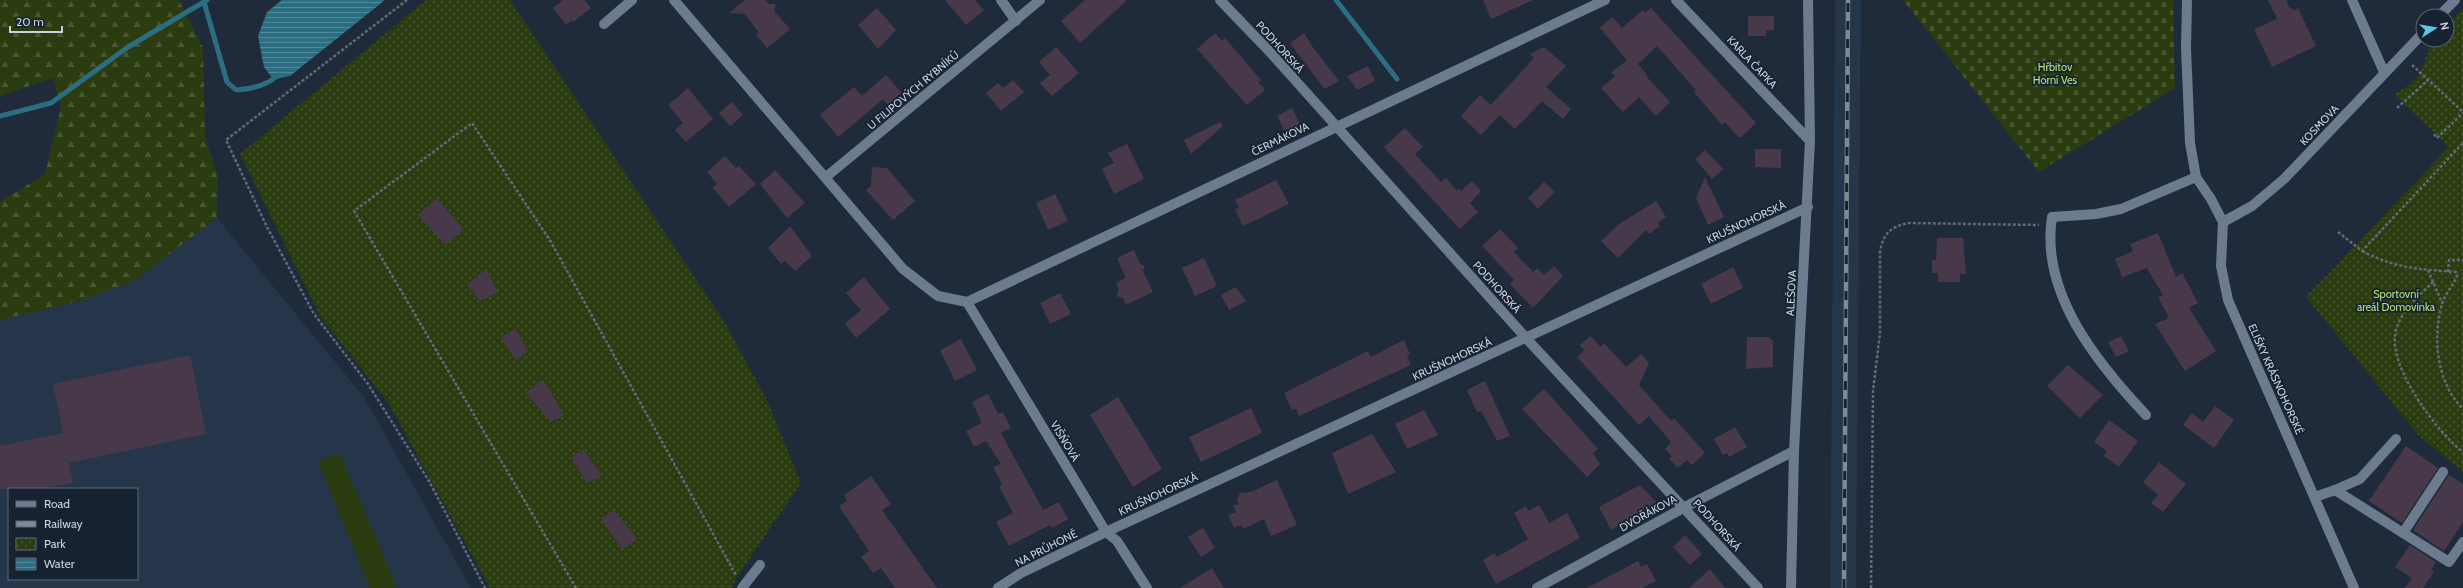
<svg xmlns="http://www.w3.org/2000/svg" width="2463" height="588" font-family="Cabin,sans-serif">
  <defs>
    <pattern id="forest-firs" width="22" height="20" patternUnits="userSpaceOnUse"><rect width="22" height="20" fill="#2b3c10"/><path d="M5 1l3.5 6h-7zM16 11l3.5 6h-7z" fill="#485732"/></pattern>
    <pattern id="cemetery-stones" width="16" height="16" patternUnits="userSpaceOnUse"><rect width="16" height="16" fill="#2b3c10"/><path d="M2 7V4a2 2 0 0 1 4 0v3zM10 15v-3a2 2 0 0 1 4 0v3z" fill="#485732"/></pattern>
    <pattern id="park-dots" width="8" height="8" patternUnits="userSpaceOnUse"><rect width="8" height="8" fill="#2b3c10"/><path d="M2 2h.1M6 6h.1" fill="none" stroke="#485732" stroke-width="1.8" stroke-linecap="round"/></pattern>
    <pattern id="water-rules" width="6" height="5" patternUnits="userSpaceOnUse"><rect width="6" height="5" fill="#2b6d81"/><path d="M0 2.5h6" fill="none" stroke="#528898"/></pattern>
  </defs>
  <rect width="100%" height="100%" fill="#1f2b3b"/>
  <!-- built -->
  <g fill="#25354a" fill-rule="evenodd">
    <polygon points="1835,0 1861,0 1856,588 1830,588"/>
    <path d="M217,218L364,397L471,588H0V320L81,301ZM9,489H137V579H9Z"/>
  </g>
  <!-- grass -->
  <polygon fill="#2b3c10" points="340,453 397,588 370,588 318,462"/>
  <!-- forest -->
  <polygon fill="url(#forest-firs)" points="0,0 179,0 203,48 205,136 218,177 217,218 135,280 81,301 0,320 0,202 45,174 61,107 53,78 0,96"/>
  <!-- cemetery -->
  <polygon fill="url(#cemetery-stones)" points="1903,0 2173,0 2175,88 2039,172"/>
  <!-- park -->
  <g fill="url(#park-dots)">
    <polygon points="426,0 510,0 725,323 767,400 801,483 737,577 732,588 490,588 389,404 320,316 240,154"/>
    <path d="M2463,9V471L2420,437L2306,297L2449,147L2394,94C2421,81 2423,70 2430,43L2433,40H2447V25Z"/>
  </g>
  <!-- water -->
  <polygon fill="url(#water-rules)" points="282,0 385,0 290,76 273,79 264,67 258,36 267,12"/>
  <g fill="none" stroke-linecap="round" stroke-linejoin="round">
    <!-- stream -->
    <g stroke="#2b6d81" stroke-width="5">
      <polyline points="1336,0 1397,79"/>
      <path d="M204,2L227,82L236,90C251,89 267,86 278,75"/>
      <polyline points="0,116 51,103 128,47 207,0"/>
    </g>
  </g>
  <!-- building -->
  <g fill="#47394a">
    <polygon points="563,0 584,0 591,8 573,22 572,20 566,25 553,8"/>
    <polygon points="745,0 765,0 769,4 776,4 774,11 790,29 767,48 756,35 759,33 745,14 729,13"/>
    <polygon points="945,0 975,0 984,10 966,25"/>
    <polygon points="1085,0 1127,0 1080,43 1061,21"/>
    <polygon points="1483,0 1533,0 1491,19"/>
    <polygon points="2268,0 2286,0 2290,9 2293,8 2294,11 2298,8 2316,46 2272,67 2254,29 2277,19"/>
    <polygon points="877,8 896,30 878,49 858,25"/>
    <polygon points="1651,8 1756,123 1741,137 1738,137 1725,122 1722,125 1694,92 1696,90 1657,46 1638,64 1647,75 1646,76 1670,102 1656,116 1639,97 1623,112 1601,88 1615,76 1611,73 1627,60 1600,28 1612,17 1622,28 1643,10 1645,13"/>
    <polygon points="1748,16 1774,16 1774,30 1766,30 1766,36 1748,36"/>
    <polygon points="1215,33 1222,41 1225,38 1261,80 1258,82 1265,90 1247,105 1197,49"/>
    <polygon points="1304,33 1312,46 1339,81 1324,89 1290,43"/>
    <polygon points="1056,47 1079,73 1052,96 1040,83 1050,75 1039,62"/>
    <polygon points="1544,47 1566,66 1546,87 1571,109 1563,119 1542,101 1515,129 1500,115 1481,135 1461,116 1480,95 1491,105 1534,58 1530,54"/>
    <polygon points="1368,66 1375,81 1357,90 1347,76"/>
    <polygon points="886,75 902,93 888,105 883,99 838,137 820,115 854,87 862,96"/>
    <polygon points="1013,80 1024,92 1001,111 986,93 998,83 1003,88"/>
    <polygon points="688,88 713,119 686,142 675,130 683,123 668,105"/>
    <polygon points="732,102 743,115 730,126 719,113"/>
    <polygon points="1292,108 1300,124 1285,132 1277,116"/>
    <polygon points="1220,122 1223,126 1191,154 1184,140"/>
    <polygon points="1405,128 1423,147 1415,154 1441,182 1446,178 1457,191 1459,188 1461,191 1472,181 1481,191 1470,203 1478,212 1460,229 1384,147"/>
    <polygon points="1127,144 1144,179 1114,194 1102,169 1114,163 1108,153"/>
    <polygon points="1755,149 1781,149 1781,168 1755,167"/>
    <polygon points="1705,150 1723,169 1712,179 1695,159"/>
    <polygon points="725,156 736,168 739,166 756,184 729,207 713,188 717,184 707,172"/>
    <polygon points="872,167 887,168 915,201 893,220 866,190 871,186"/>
    <polygon points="775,170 805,203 787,218 760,184"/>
    <polygon points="1705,177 1724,217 1708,225 1696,198"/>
    <polygon points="1276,180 1289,204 1243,226 1235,209 1239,208 1235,200"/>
    <polygon points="1544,182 1555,192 1538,209 1528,198"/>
    <polygon points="1055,194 1068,221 1048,230 1036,203"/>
    <polygon points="437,198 464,230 445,245 418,215"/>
    <polygon points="1656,201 1666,217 1658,223 1660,226 1649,234 1646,230 1618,258 1601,241 1618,225"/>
    <polygon points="790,226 812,256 795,271 785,261 781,264 768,248"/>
    <polygon points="1500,229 1518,248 1514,252 1533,272 1537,268 1544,275 1554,266 1563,276 1533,308 1510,284 1514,280 1482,246"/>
    <polygon points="2158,233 2176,277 2182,273 2198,303 2189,308 2216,351 2185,371 2155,324 2169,318 2158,297 2163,295 2147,268 2122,277 2115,259 2133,251 2130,244"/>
    <polygon points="1937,238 1963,238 1966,274 1960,274 1960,282 1938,282 1938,273 1932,273 1932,260 1936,260"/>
    <polygon points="1134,250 1140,264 1145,266 1143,271 1153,292 1126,305 1123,298 1116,296 1119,290 1116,283 1126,278 1117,258"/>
    <polygon points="1204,258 1217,286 1195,296 1182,268"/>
    <polygon points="1733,267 1743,288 1711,304 1701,284"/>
    <polygon points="486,269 498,292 480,301 467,285"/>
    <polygon points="864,277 890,309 856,338 845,324 861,310 846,293"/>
    <polygon points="1236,287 1246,301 1229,310 1221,295"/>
    <polygon points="1060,293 1071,314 1050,324 1040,303"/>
    <polygon points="515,328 528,351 516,361 501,338"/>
    <polygon points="1590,336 1601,347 1604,343 1626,367 1641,354 1649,363 1639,385 1671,421 1674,418 1705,453 1692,465 1687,460 1678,468 1669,459 1672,456 1665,449 1671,442 1649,416 1639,425 1577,357 1584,350 1580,345"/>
    <polygon points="2121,336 2129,351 2116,357 2108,342"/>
    <polygon points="1747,337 1769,337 1773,341 1773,367 1746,369"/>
    <polygon points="961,339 977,370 955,381 940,350"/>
    <polygon points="1404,340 1410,354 1407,356 1411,365 1299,416 1296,409 1292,410 1284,393 1368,351 1371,357"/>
    <polygon points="190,355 206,434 69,463 73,483 43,489 0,489 0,446 63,433 53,384"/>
    <polygon points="2068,365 2103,395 2080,418 2047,386"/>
    <polygon points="543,379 564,415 551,422 526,393"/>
    <polygon points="1485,381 1510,436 1497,441 1483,414 1481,411 1477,412 1467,390"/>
    <polygon points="1544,389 1598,449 1593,453 1600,464 1587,477 1522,409"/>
    <polygon points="988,394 998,414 1003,412 1011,428 1001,433 1043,510 1059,502 1068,519 1052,528 1050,525 1009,546 996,522 1013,513 999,486 1002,484 993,467 1001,464 986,441 974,447 966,431 982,423 972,402"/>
    <polygon points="1118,397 1162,469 1133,487 1090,415"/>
    <polygon points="2215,406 2234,420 2214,448 2183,425 2192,413 2203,422"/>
    <polygon points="1251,408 1262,433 1201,462 1189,437"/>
    <polygon points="1424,410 1438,435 1407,449 1395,424"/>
    <polygon points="2109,420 2138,441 2119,467 2104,456 2107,451 2094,442"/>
    <polygon points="1735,427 1747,447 1729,457 1727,453 1723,455 1714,439"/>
    <polygon points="1372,434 1396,472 1348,494 1332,453"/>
    <polygon points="2406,446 2438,468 2402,523 2369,501"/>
    <polygon points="583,449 602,475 587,483 571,458"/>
    <polygon points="2159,462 2186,484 2163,512 2151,503 2158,495 2143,482"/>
    <polygon points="2449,475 2463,484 2463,522 2444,551 2413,530"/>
    <polygon points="871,476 891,504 882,510 937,588 895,588 881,568 873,573 861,557 869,551 839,506 847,501 844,495"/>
    <polygon points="1277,480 1297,525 1271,536 1264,519 1243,529 1241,525 1234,528 1228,515 1236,512 1233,506 1239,504 1237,499 1240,493 1251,492"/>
    <polygon points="1640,485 1658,504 1611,530 1599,507"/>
    <polygon points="1539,505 1549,523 1567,513 1580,538 1496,584 1483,560 1494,553 1497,557 1528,539 1514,513 1526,506 1528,511"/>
    <polygon points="614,510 637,539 622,550 601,518"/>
    <polygon points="1203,528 1215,548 1201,557 1188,537"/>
    <polygon points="1685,535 1702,554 1690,565 1673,547"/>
    <polygon points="2410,545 2436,562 2431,570 2434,572 2423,588 2405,588 2412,578 2395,567"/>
    <polygon points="1638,561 1641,567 1647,564 1656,581 1642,588 1587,588"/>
    <polygon points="1212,568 1224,588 1180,588"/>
    <polygon points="1710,569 1725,588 1689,588"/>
  </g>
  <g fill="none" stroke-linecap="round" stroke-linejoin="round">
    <!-- path -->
    <g stroke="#606a79" stroke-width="2.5" stroke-dasharray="3 2" stroke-linecap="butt">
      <polyline points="407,0 226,140 267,227 314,314 368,384 429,481 485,588"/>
      <polyline points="2412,65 2463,112"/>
      <polyline points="2397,108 2428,80"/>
      <polyline points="2434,134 2437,138 2463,113"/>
      <polyline points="2338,232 2362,251 2463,143"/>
      <path d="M2362,251C2397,269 2418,269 2456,272L2457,277C2452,286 2445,295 2442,304C2432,339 2437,383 2463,409"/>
      <polyline points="2428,270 2442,303"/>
      <polyline points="2448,272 2449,260 2463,260"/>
      <path d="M2433,282C2418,296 2397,315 2395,336C2391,370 2437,432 2463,452"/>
      <polyline points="576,588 354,211 472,123 551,242 736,575"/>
      <path d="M1871,588L1873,391L1880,333V252C1883,234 1890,227 1908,223L2039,225"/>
    </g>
    <!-- minor -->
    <g stroke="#6c7b8d" stroke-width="10">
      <polyline points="674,0 903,269 938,296 967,302"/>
      <polyline points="1001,0 1016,21"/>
      <polyline points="1220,0 1269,51 1526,338 1758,588"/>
      <polyline points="1676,0 1810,141"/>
      <polyline points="2187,0 2186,48 2190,143 2196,177 2211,199 2223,222 2221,266 2228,300 2354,588"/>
      <polyline points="2352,0 2384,72"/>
      <polyline points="2439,16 2455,0"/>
      <polyline points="604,24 632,0"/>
      <polyline points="826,177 1040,0"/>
      <polyline points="2223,222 2252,206 2284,179 2423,33"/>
      <polyline points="967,302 1605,0"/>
      <polyline points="967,302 1106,532 1117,541 1147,588"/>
      <path d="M2146,415C2097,363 2040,293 2052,217L2096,214L2121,209L2196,177"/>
      <polyline points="2335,490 2360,479 2396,439"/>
      <polyline points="2315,497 2335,490 2449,562 2463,542"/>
      <polyline points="2403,533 2443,472"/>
      <polyline points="742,588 760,565"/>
      <polyline points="998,588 1021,573 1106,532 1808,207"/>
      <polyline points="1537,588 1685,507 1794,451"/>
      <polyline points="1791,588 1794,451 1810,141 1808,0"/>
    </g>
    <!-- rail casing -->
    <g stroke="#808a97" stroke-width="4.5">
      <polyline id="rail" points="1844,588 1848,0"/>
    </g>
    <!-- rail -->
    <use href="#rail" stroke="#162131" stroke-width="3" stroke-dasharray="9" stroke-linecap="butt"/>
  </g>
  <g text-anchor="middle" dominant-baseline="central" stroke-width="3.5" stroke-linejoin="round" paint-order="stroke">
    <!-- street labels -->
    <g font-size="11" fill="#cad2dd" stroke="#162131">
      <text transform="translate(1280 47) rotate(48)">PODHORSKÁ</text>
      <text transform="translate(1752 62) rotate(47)">KARLA ČAPKA</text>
      <text transform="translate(913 90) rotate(-40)">U FILIPOVÝCH RYBNÍKŮ</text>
      <text transform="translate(2319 125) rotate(-47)">KOSMOVA</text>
      <text transform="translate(1280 139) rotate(-26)">ČERMÁKOVA</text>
      <text transform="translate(1746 222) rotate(-25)">KRUŠNOHORSKÁ</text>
      <text transform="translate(1497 287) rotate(48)">PODHORSKÁ</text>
      <text transform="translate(1791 293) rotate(-87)">ALEŠOVA</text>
      <text transform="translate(1452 359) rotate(-25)">KRUŠNOHORSKÁ</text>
      <text transform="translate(2276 379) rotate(66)">ELIŠKY KRÁSNOHORSKÉ</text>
      <text transform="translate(1065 441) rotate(59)">VIŠŇOVÁ</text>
      <text transform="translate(1158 494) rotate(-25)">KRUŠNOHORSKÁ</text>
      <text transform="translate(1648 513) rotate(-29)">DVOŘÁKOVA</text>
      <text transform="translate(1717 525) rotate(48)">PODHORSKÁ</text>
      <text transform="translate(1046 548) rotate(-27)">NA PRŮHONĚ</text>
    </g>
    <!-- park labels -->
    <g font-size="11" fill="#b6e472" stroke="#162131">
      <text x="2055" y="67">Hřbitov<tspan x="2055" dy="13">Horní Ves</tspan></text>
      <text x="2396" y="294">Sportovní<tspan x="2396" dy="13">areál Domovinka</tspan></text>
    </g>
  </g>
  <!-- legend -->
  <rect x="8" y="488" width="130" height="92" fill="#162131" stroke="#5e6876"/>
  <rect x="16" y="501" width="20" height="6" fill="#6c7b8d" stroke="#5e6876"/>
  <text x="44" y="508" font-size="12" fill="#cad2dd">Road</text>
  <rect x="16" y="521" width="20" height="6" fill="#808a97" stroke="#5e6876"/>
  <text x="44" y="528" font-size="12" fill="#cad2dd">Railway</text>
  <rect x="16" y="538" width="20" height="12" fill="url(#park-dots)" stroke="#5e6876"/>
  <text x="44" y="548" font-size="12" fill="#cad2dd">Park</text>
  <rect x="16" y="558" width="20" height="12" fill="url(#water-rules)" stroke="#5e6876"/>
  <text x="44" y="568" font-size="12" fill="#cad2dd">Water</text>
  <!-- north arrow -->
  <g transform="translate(2435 28) rotate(78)"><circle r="19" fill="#162131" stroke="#5e6876"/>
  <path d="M0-3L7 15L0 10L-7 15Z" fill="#5ac8e5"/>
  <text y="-6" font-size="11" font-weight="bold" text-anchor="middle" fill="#cad2dd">N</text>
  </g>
  <!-- scale -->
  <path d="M10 26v6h52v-6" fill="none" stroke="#cad2dd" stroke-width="2"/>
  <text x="16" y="26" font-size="12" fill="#cad2dd" stroke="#162131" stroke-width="3" paint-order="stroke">20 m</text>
</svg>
